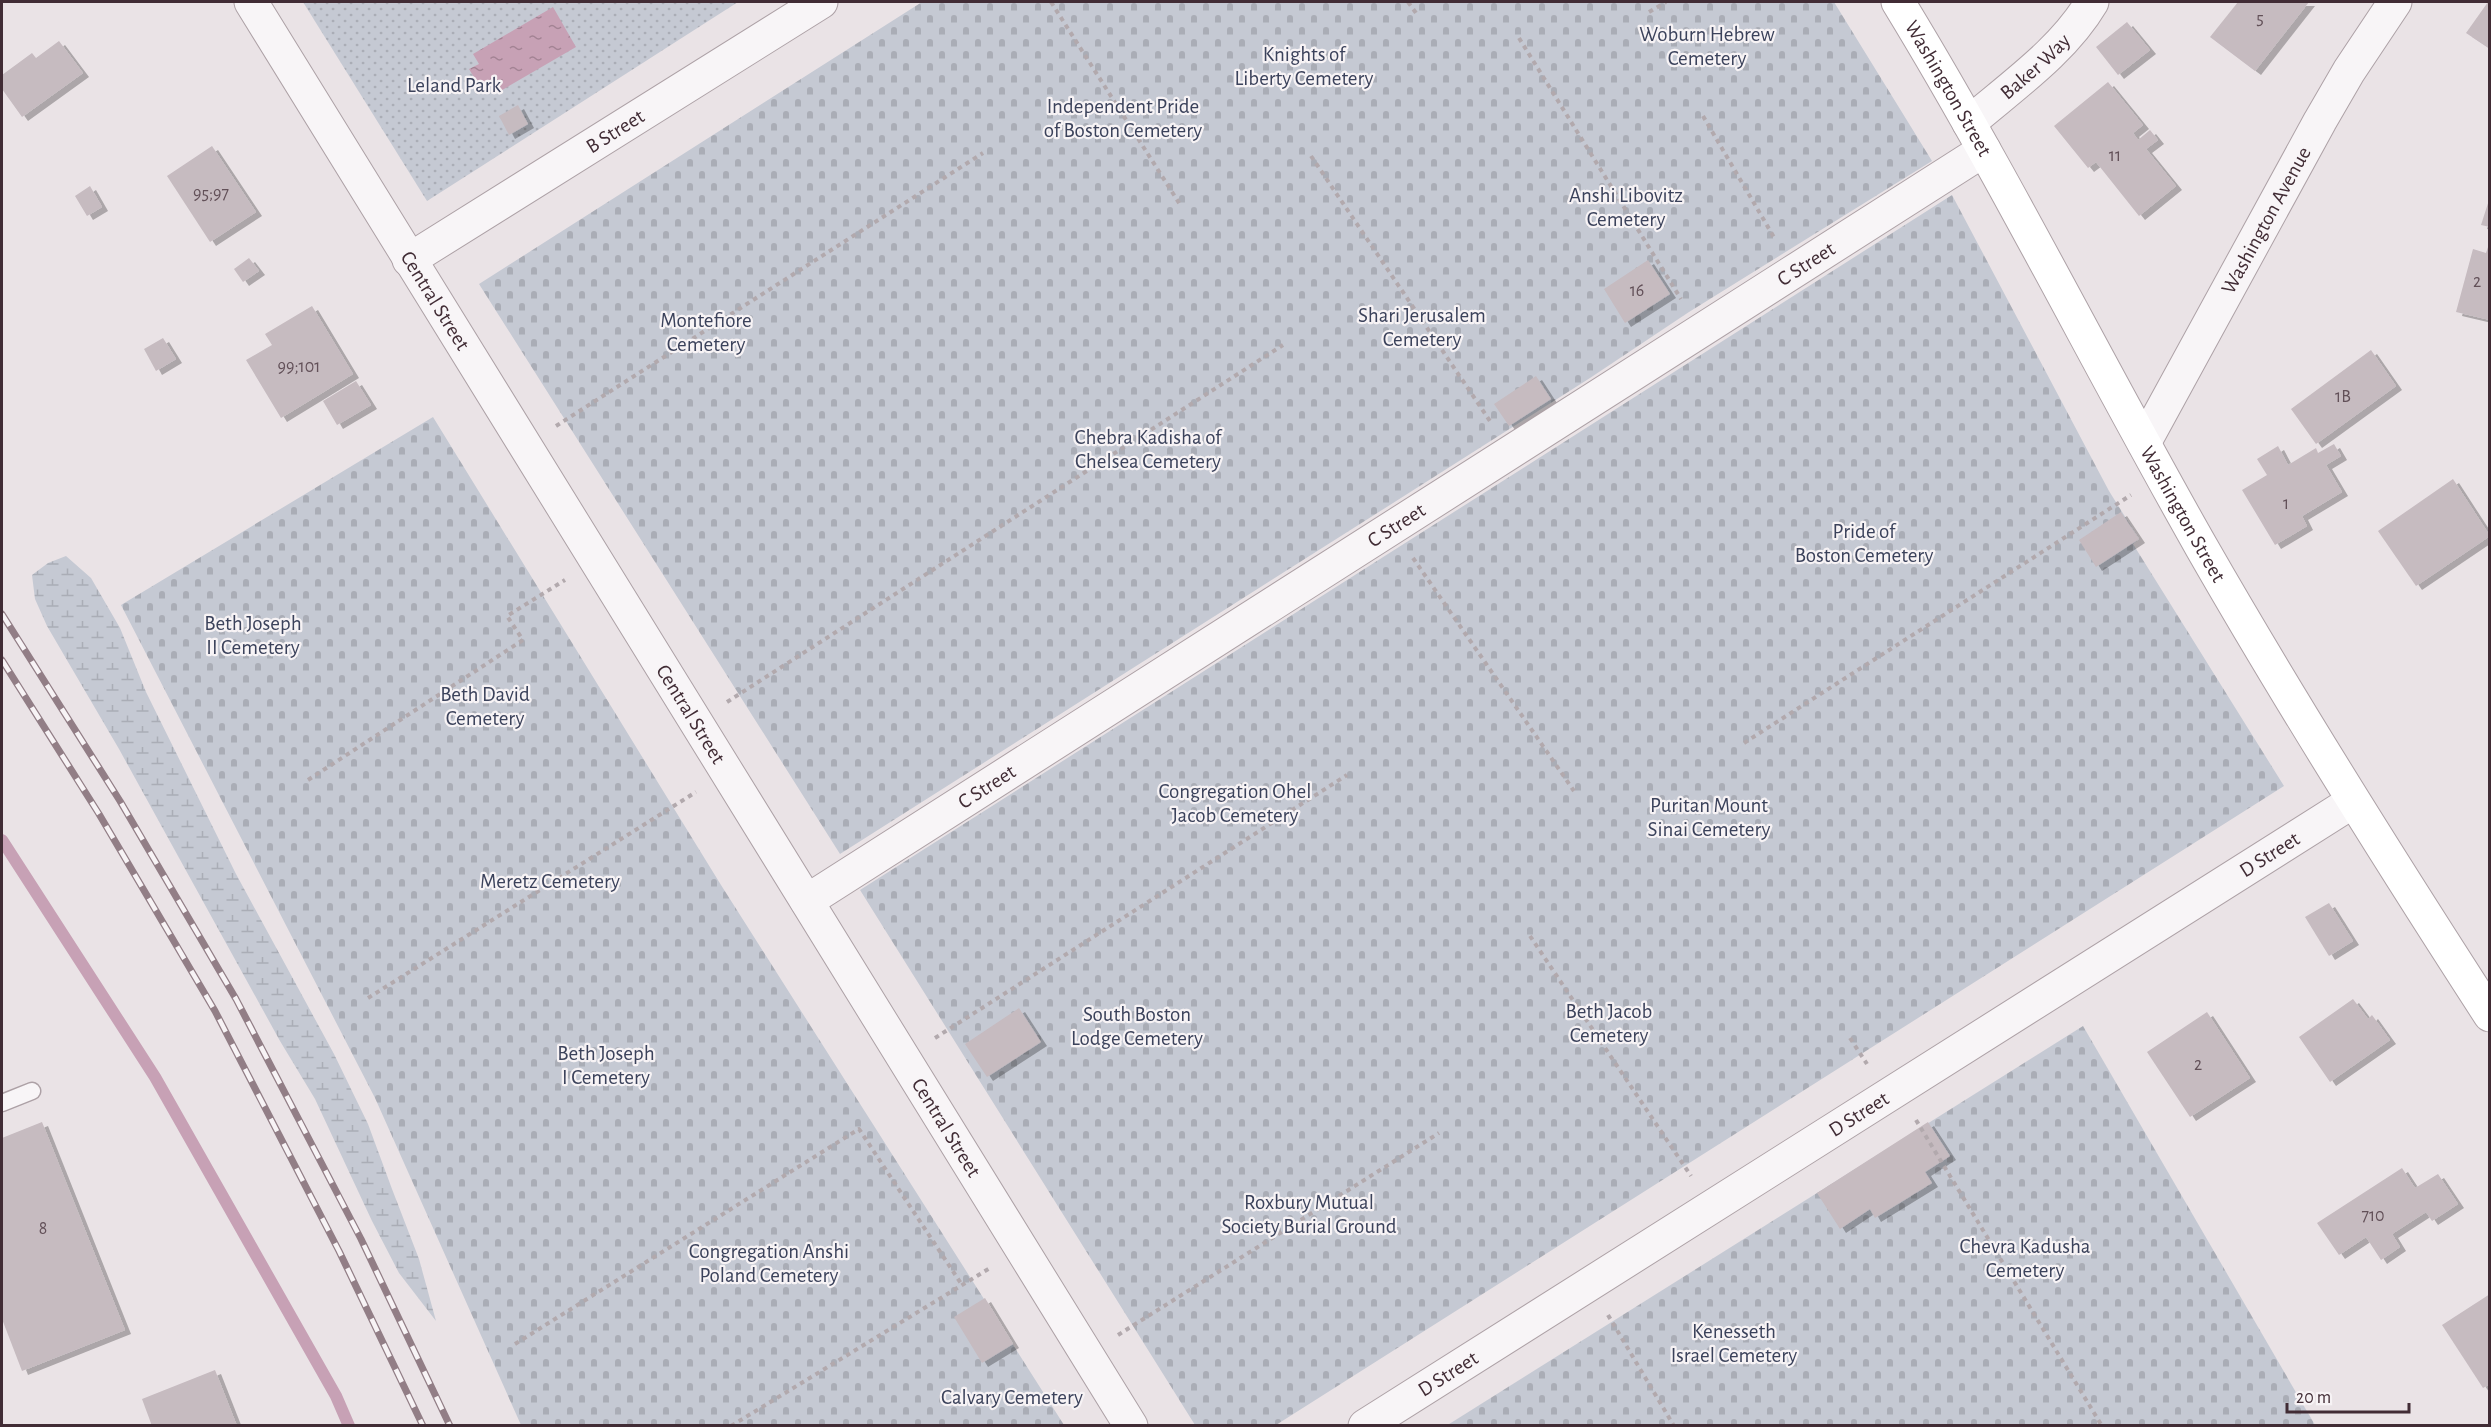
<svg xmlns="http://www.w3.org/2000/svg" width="2491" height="1427" font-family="'Alegreya Sans',sans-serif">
  <defs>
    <pattern id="green-dots" width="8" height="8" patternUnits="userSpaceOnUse" patternTransform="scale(1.5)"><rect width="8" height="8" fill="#c5c9d3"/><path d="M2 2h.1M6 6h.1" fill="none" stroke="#aaadb6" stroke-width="1.8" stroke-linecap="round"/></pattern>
    <pattern id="wetland-marsh" width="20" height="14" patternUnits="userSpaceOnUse" patternTransform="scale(1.5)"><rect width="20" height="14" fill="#c5c9d3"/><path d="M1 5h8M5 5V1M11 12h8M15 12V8" fill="none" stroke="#aaadb6"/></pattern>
    <pattern id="cemetery-stones" width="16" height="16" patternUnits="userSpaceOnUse" patternTransform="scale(1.5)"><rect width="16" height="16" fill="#c5c9d3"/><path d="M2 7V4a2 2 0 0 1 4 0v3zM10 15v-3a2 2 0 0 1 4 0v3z" fill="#aaadb6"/></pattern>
    <pattern id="water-ripples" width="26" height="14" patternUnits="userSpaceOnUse" patternTransform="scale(1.5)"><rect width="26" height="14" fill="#c7a1b5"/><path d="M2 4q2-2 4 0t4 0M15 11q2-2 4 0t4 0" fill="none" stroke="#a38394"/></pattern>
    <filter id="shadow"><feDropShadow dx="6" dy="4" stdDeviation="0" flood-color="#0004"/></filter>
  </defs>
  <rect width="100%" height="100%" fill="#eae3e6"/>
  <!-- green -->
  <polygon fill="url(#green-dots)" points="303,2 738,2 427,201"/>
  <!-- wetland -->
  <polygon fill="url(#wetland-marsh)" points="66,556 91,578 120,628 146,692 236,874 334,1054 368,1124 392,1189 419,1259 436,1321 399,1273 372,1221 315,1099 280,1041 119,749 47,626 35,599 32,575 48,563"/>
  <!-- cemetery -->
  <g fill="url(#cemetery-stones)">
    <polygon points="922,2 1834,2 1932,161 1689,312 1590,378 840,854 479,284"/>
    <polygon points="1952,195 2109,491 2139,539 2133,544 2284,786 1276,1425 1195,1425 860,890"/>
    <polygon points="433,417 721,885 1064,1425 521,1425 375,1098 121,605"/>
    <polygon points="2083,1026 2315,1425 1446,1426"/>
  </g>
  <!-- water -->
  <polygon fill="url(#water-ripples)" points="553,7 576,47 497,93 491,83 481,89 469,69 479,64 473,54"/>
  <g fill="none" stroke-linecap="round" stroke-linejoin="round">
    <!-- stream -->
    <polyline stroke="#c7a1b5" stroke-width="12" points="2,840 155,1077 336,1396 349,1426"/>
  </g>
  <!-- building -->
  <g fill="#c6bbc0" filter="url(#shadow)">
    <polygon points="2238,2 2309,2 2255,71 2210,37"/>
    <polygon points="2488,2 2490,2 2490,49 2466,33"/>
    <polygon points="2127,22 2150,50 2118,75 2096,47"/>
    <polygon points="59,41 83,73 22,117 2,89 2,75 32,53 36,58"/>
    <polygon points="2108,82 2143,125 2133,133 2138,140 2150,130 2158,140 2146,149 2176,186 2139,216 2096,162 2088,168 2054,126"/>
    <polygon points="518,105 528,124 509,135 499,116"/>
    <polygon points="212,146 256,212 210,242 167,176"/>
    <polygon points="90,186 102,207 87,216 75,196"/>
    <polygon points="2490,197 2490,227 2481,225"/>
    <polygon points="2490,241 2490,320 2456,312 2473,249 2486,253"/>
    <polygon points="249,258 259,271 243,282 234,269"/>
    <polygon points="1648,260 1670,294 1625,323 1604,289"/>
    <polygon points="312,306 353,374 281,418 246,360 272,345 265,334"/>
    <polygon points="163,338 176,359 156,371 144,349"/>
    <polygon points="2371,350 2396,386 2316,444 2291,409"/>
    <polygon points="1536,376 1551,399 1509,426 1494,404"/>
    <polygon points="356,381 371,405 337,425 323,401"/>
    <polygon points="2334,444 2341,456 2326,465 2342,492 2302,516 2307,526 2275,545 2242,490 2267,475 2257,459 2278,446 2288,465 2316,448 2318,453"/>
    <polygon points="2453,479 2490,536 2416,586 2378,531"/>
    <polygon points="2121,512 2139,539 2096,567 2079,540"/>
    <polygon points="2329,903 2353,941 2329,956 2305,917"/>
    <polygon points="2353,999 2368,1019 2372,1015 2390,1040 2330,1082 2299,1037"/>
    <polygon points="1019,1008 1041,1042 987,1077 965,1044"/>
    <polygon points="2207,1012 2250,1078 2190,1117 2147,1052"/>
    <polygon points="42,1122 125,1330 22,1371 2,1319 2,1138"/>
    <polygon points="1928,1122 1950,1156 1925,1172 1932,1183 1875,1218 1870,1209 1840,1229 1817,1193"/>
    <polygon points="2402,1168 2415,1188 2438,1174 2458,1204 2432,1221 2426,1212 2392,1234 2400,1247 2381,1260 2366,1237 2339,1255 2317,1223"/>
    <polygon points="2490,1294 2490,1384 2483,1388 2442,1325"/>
    <polygon points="985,1298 1013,1344 982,1363 954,1317"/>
    <polygon points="215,1370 237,1426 152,1426 142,1399"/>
  </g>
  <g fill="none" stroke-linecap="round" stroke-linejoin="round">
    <!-- service casing -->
    <g stroke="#ada1a6" stroke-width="19">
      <polyline id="service" points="2,1103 32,1091"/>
    </g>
    <!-- minor casing -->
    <g stroke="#ada1a6" stroke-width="35">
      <g id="minor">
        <path id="s1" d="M251,2L1131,1426"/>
        <path id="s2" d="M1969,123C2012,86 2063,51 2092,2"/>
        <path id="s3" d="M409,260L821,2"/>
        <path id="s4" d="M2144,443L2320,121L2349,71L2395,2"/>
        <path id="s5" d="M807,901L1984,150"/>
        <path id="s6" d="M1365,1426L2352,802"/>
      </g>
    </g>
    <!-- secondary casing -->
    <g stroke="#ada1a6" stroke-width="35">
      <g id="secondary">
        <path id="s7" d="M1898,2C2006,179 2099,367 2202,548C2293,707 2391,862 2490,1015"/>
      </g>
    </g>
    <!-- path -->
    <g stroke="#b2a9ad" stroke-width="4" stroke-dasharray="4.5 4.5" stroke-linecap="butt">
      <polyline points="1051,2 1181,206"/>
      <polyline points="1408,2 1416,13"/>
      <polyline points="1649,12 1666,2"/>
      <polyline points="1519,38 1681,299"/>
      <polyline points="1703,116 1775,239"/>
      <polyline points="1311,156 1490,421"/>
      <polyline points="556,426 983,153"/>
      <polyline points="1413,558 1574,791"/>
      <polyline points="727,702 1283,345"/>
      <polyline points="1744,743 2131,495"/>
      <polyline points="308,780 523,640 507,616 565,580"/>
      <polyline points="1530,936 1691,1176"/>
      <polyline points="368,998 696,792"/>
      <polyline points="935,1038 1347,775"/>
      <polyline points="1850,1038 1867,1064"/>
      <polyline points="1916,1120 2102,1426"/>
      <polyline points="1608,1315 1674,1426"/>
      <polyline points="1118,1335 1439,1133"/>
      <polyline points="515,1344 859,1129 962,1285"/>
      <polyline points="731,1426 990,1268"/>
    </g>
    <!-- service -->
    <use href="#service" stroke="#f8f5f7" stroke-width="16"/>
    <!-- minor -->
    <use href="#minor" stroke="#f8f5f7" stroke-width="33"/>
    <!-- secondary -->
    <use href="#secondary" stroke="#fff" stroke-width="33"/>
    <!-- rail casing -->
    <g stroke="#927e86" stroke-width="7">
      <g id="rail">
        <polyline points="2,614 120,801 236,999 361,1239 450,1426"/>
        <polyline points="2,660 99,814 215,1011 339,1251 423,1426"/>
      </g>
    </g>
    <!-- rail -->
    <use href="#rail" stroke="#f7f3f5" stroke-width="4.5" stroke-dasharray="14" stroke-linecap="butt"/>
  </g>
  <g text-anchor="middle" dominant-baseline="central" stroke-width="4.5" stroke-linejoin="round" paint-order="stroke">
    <!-- number labels -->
    <g font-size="18" fill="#625058">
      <text x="2260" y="19">5</text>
      <text x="2115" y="156">11</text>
      <text x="211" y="194">95;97</text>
      <text x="2477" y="282">2</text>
      <text x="1637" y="291">16</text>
      <text x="299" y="367">99;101</text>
      <text x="2343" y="397">1B</text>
      <text x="2286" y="504">1</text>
      <text x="2198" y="1065">2</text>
      <text x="2373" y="1216">710</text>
      <text x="43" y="1229">8</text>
    </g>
    <!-- park labels -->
    <g font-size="21" fill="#3b425b" stroke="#f7f3f5">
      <text x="1707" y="34">Woburn Hebrew<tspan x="1707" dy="24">Cemetery</tspan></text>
      <text x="1304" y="54">Knights of<tspan x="1304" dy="24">Liberty Cemetery</tspan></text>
      <text x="454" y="85">Leland Park</text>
      <text x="1123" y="106">Independent Pride<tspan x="1123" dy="24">of Boston Cemetery</tspan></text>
      <text x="1626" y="195">Anshi Libovitz<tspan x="1626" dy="24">Cemetery</tspan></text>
      <text x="1422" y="315">Shari Jerusalem<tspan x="1422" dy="24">Cemetery</tspan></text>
      <text x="706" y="320">Montefiore<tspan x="706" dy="24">Cemetery</tspan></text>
      <text x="1148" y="437">Chebra Kadisha of<tspan x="1148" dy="24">Chelsea Cemetery</tspan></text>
      <text x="1864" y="531">Pride of<tspan x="1864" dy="24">Boston Cemetery</tspan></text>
      <text x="253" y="623">Beth Joseph<tspan x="253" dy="24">II Cemetery</tspan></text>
      <text x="485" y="694">Beth David<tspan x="485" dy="24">Cemetery</tspan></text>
      <text x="1235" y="791">Congregation Ohel<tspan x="1235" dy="24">Jacob Cemetery</tspan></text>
      <text x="1709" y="805">Puritan Mount<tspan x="1709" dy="24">Sinai Cemetery</tspan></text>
      <text x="550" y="881">Meretz Cemetery</text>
      <text x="1609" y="1011">Beth Jacob<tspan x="1609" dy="24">Cemetery</tspan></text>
      <text x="1137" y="1014">South Boston<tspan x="1137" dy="24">Lodge Cemetery</tspan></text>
      <text x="606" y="1053">Beth Joseph<tspan x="606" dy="24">I Cemetery</tspan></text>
      <text x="1309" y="1202">Roxbury Mutual<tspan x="1309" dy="24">Society Burial Ground</tspan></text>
      <text x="2025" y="1246">Chevra Kadusha<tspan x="2025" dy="24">Cemetery</tspan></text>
      <text x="769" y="1251">Congregation Anshi<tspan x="769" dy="24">Poland Cemetery</tspan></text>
      <text x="1734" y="1331">Kenesseth<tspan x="1734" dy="24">Israel Cemetery</tspan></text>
      <text x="1012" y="1397">Calvary Cemetery</text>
    </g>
    <!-- street labels -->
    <g font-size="21" fill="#412c35" stroke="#f7f3f5">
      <text stroke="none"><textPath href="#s2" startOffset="87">Baker Way</textPath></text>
      <text stroke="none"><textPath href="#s7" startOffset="100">Washington Street</textPath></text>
      <text stroke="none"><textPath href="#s3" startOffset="243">B Street</textPath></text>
      <text stroke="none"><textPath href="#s4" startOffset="254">Washington Avenue</textPath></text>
      <text stroke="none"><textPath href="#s5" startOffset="1185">C Street</textPath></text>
      <text stroke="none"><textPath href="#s1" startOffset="351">Central Street</textPath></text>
      <text stroke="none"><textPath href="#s7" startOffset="586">Washington Street</textPath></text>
      <text stroke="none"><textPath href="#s5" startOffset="699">C Street</textPath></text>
      <text stroke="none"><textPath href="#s1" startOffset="837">Central Street</textPath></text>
      <text stroke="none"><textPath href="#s5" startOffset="213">C Street</textPath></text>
      <text stroke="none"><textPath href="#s6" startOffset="1070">D Street</textPath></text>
      <text stroke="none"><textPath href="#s6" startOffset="584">D Street</textPath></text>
      <text stroke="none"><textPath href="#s1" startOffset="1323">Central Street</textPath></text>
      <text stroke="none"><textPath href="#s6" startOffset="98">D Street</textPath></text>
    </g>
  </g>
  <!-- border -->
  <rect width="2491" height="1427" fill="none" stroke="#412c35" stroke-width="6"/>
  <!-- scale -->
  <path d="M2287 1403v9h122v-9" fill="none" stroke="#412c35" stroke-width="3"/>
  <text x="2296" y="1403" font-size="18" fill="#412c35" stroke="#f7f3f5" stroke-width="4.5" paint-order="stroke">20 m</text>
</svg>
